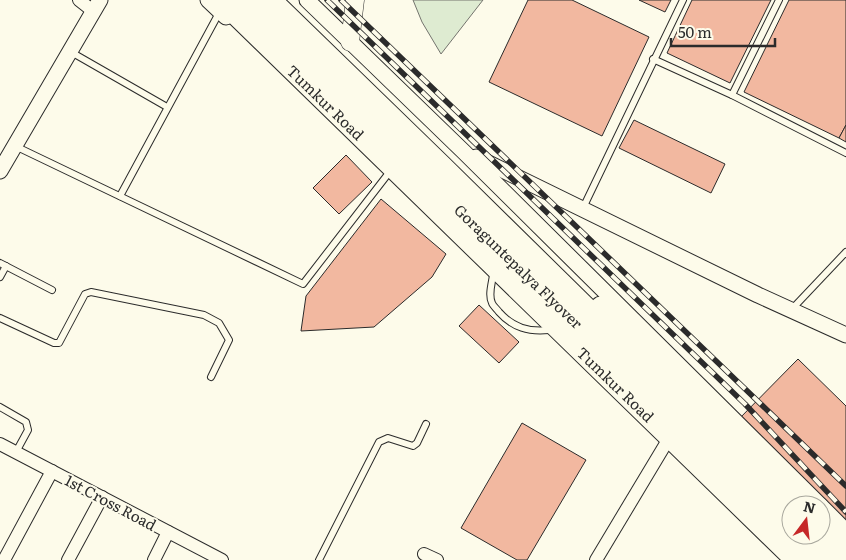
<svg xmlns="http://www.w3.org/2000/svg" width="846" height="560" font-family="Literata,serif">
  <rect width="100%" height="100%" fill="#fdfbea"/>
  <!-- green -->
  <polygon fill="#deebd1" stroke="#74746e" points="413,0 483,0 441,54 422,22"/>
  <!-- building -->
  <g fill="#f2b8a0" stroke="#2b2b2b">
    <polygon points="528,0 572,0 649,37 602,136 489,82"/>
    <polygon points="639,0 671,0 665,12"/>
    <polygon points="692,0 771,0 730,83 667,53"/>
    <polygon points="789,0 846,0 846,125 839,138 744,92"/>
    <polygon points="634,120 725,164 711,193 619,148"/>
    <polygon points="846,125 846,142 839,138"/>
    <polygon points="346,155 372,182 339,214 313,188"/>
    <polygon points="381,199 446,254 432,277 374,327 301,331 306,296"/>
    <polygon points="479,305 519,342 499,363 459,326"/>
    <polygon points="798,359 846,406 846,531 736,422"/>
    <polygon points="522,423 586,460 527,560 517,560 461,528"/>
  </g>
  <g fill="none" stroke-linecap="round" stroke-linejoin="round">
    <!-- service casing -->
    <g stroke="#2b2b2b" stroke-width="8">
      <g id="service">
        <polyline points="71,52 167,107"/>
        <polyline points="653,59 732,95 846,153"/>
        <polyline points="732,95 779,0"/>
        <polyline points="15,146 303,284 388,174"/>
        <polyline points="120,196 219,13"/>
        <polyline points="583,208 683,0"/>
        <polyline points="0,263 52,290"/>
        <path d="M493,275C492,283 488,295 492,303C493,306 497,309 499,312C513,328 529,332 549,330"/>
        <polyline points="0,277 6,266"/>
        <polyline points="792,309 846,252"/>
        <polyline points="0,318 54,343 59,343 85,294 91,292 204,315 219,323 229,340 211,377"/>
        <polyline points="0,407 26,422 28,430 16,452"/>
        <polyline points="319,560 379,442 388,438 413,446 417,443 426,424"/>
      </g>
    </g>
    <!-- minor casing -->
    <g stroke="#2b2b2b" stroke-width="14">
      <g id="minor">
        <polyline points="79,0 93,11"/>
        <polyline points="0,444 222,560"/>
        <polyline points="424,554 437,560"/>
        <polyline points="4,560 52,471"/>
        <polyline points="68,560 102,497"/>
        <polyline points="154,560 168,532"/>
        <polyline points="596,560 665,445"/>
      </g>
    </g>
    <!-- tertiary casing -->
    <g stroke="#2b2b2b" stroke-width="17">
      <g id="tertiary">
        <polyline points="208,0 226,17"/>
        <polyline points="307,0 464,152 820,505"/>
        <polyline points="476,157 758,295 846,335"/>
        <polyline points="0,171 100,0"/>
        <polyline points="821,506 846,531"/>
      </g>
    </g>
    <!-- secondary casing -->
    <g stroke="#2b2b2b" stroke-width="19">
      <polyline id="secondary" points="350,42 355,0"/>
    </g>
    <!-- trunk casing -->
    <g stroke="#2b2b2b" stroke-width="23">
      <g id="trunk">
        <polyline points="221,0 796,560"/>
        <polyline points="601,307 803,505"/>
        <polyline points="821,522 846,547"/>
      </g>
    </g>
    <!-- motorway casing -->
    <g stroke="#2b2b2b" stroke-width="24">
      <g id="motorway">
        <polyline points="245,0 791,532"/>
        <polyline points="270,0 441,166 791,510"/>
        <polyline points="794,535 819,560"/>
        <polyline points="816,535 842,560"/>
      </g>
    </g>
    <!-- service -->
    <use href="#service" stroke="#fdfbea" stroke-width="6"/>
    <!-- minor -->
    <use href="#minor" stroke="#fdfbea" stroke-width="12"/>
    <!-- tertiary -->
    <use href="#tertiary" stroke="#fdfbea" stroke-width="15"/>
    <!-- secondary -->
    <use href="#secondary" stroke="#fdfbea" stroke-width="18"/>
    <!-- trunk -->
    <use href="#trunk" stroke="#fdfbea" stroke-width="21"/>
    <!-- motorway -->
    <use href="#motorway" stroke="#fdfbea" stroke-width="22"/>
    <!-- rail casing -->
    <g stroke="#2b2b2b" stroke-width="5.5">
      <g id="rail">
        <polyline points="327,0 745,404 846,512"/>
        <polyline points="341,0 846,486"/>
      </g>
    </g>
    <!-- rail -->
    <use href="#rail" stroke="#fdfbea" stroke-width="4" stroke-dasharray="11" stroke-linecap="butt"/>
  </g>
  <g text-anchor="middle" dominant-baseline="central" stroke-width="4" stroke-linejoin="round" paint-order="stroke">
    <!-- street labels -->
    <g font-size="15" fill="#2b2b2b" stroke="#fdfbea">
      <text transform="translate(326 102) rotate(44)">Tumkur Road</text>
      <text transform="translate(519 266) rotate(44)">Goraguntepalya Flyover</text>
      <text transform="translate(616 384) rotate(44)">Tumkur Road</text>
      <text transform="translate(111 502) rotate(28)">1st Cross Road</text>
    </g>
  </g>
  <!-- north arrow -->
  <g transform="translate(806 520) rotate(15)"><circle r="24" fill="#fdfbea" stroke="#a9a89e"/>
  <path d="M0-4L9 19L0 12L-9 19Z" fill="#c62828"/>
  <text y="-8" font-size="14" font-weight="bold" text-anchor="middle" fill="#2b2b2b">N</text>
  </g>
  <!-- scale -->
  <path d="M671 38v8h104v-8" fill="none" stroke="#2b2b2b" stroke-width="2.5"/>
  <text x="678" y="38" font-size="15" fill="#2b2b2b" stroke="#fdfbea" stroke-width="4" paint-order="stroke">50 m</text>
</svg>
